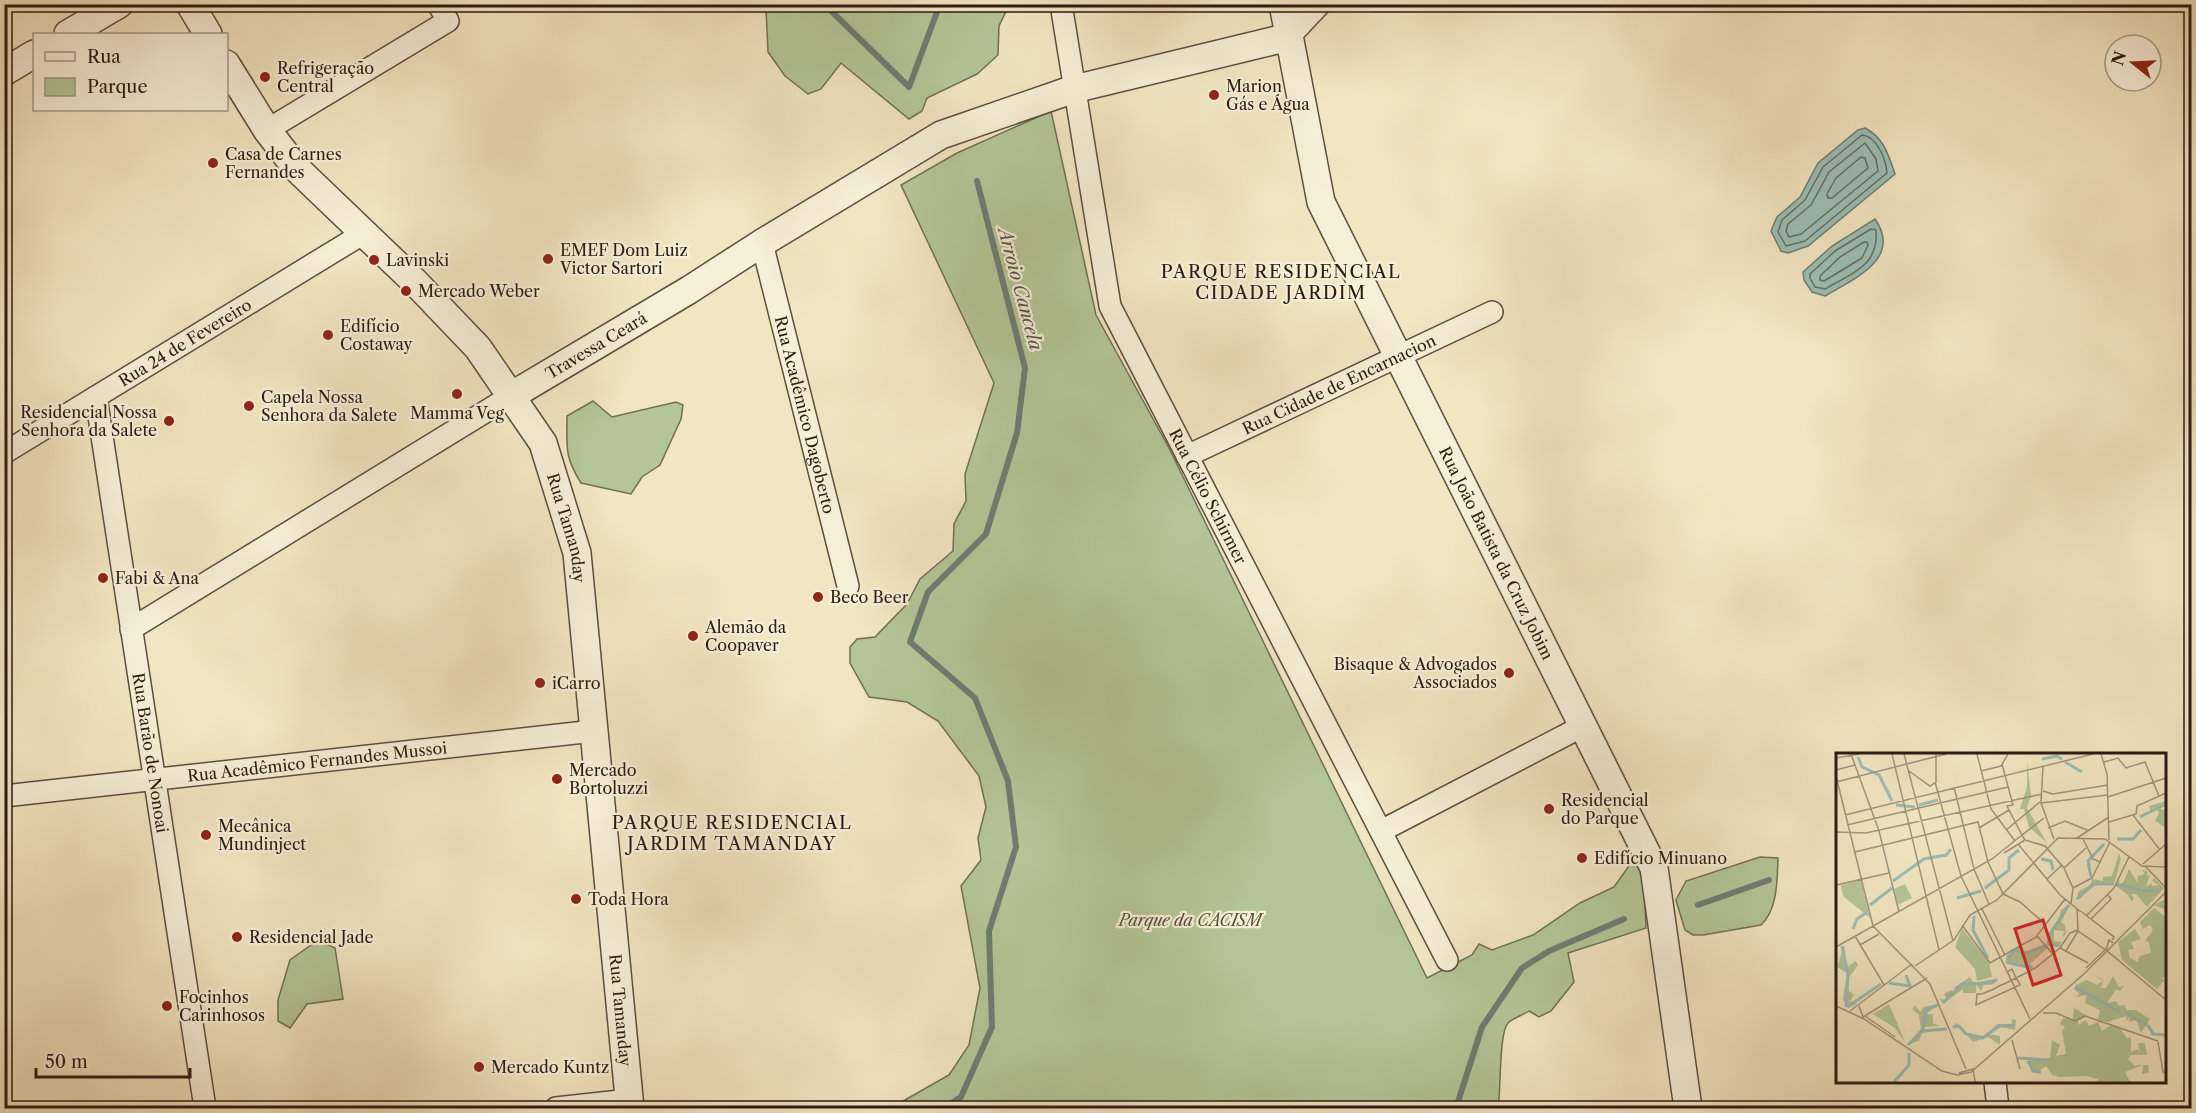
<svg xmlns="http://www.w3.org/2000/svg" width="2196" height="1113" font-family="'Libre Caslon Text',serif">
  <rect width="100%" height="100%" fill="#f2e6c2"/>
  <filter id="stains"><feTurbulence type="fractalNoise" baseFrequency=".00333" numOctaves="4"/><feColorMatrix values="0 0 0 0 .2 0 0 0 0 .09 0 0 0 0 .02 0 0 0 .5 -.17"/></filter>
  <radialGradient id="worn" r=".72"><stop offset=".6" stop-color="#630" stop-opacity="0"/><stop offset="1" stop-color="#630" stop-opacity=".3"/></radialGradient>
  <!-- green -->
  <g fill="#b4c698" stroke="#707055" stroke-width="1.5">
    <polygon points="756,5 1009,5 999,26 998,55 977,74 927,98 922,111 909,119 841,63 821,89 808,94 785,76 768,52 766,8"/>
    <path d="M1051,111L1096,315L1169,448L1427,978L1472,955L1479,944L1492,950L1533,935L1580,903L1614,887L1636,856L1643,867L1646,928L1568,953L1574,982L1551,1011L1539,1017L1529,1011C1523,1015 1513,1018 1508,1023C1499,1032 1501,1091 1498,1108H877L898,1104L949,1075L969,1045L980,988L961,886L981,860L978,838L986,807L979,776L938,721L907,702L869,697L850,663V647L857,639L875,637L907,604L920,579L953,551L954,524L966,501L965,474L994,383L901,185L957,153Z"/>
    <path d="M593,401L612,417L676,402L683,405L681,419L660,465L642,477L631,494L581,483C564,456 567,447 567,416Z"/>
    <path d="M1760,857L1778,858C1777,880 1778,909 1761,925L1703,935H1693L1685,930L1676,900L1686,881Z"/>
    <polygon points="318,940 335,948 343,999 307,1004 290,1028 278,1021 278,1000 290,960"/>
    <polygon points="754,1103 833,1108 729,1108"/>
  </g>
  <!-- water -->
  <g fill="#9bbfb5" stroke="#6e7d74" stroke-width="1.5">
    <path d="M1865,128C1884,138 1888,154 1895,174L1808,246L1788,253L1781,251L1771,231L1777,217L1800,197L1818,163L1858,130Z"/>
    <path d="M1875,219C1903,259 1853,279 1825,296L1812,292L1804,280L1803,272L1832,246Z"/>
  </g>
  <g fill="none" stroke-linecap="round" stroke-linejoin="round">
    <!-- shore -->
    <g stroke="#636d64" stroke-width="1.5">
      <path d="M1862,135C1877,136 1886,160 1887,173L1805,241L1786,246L1778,232L1782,220L1805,200L1823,167Z"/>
      <polygon points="1865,143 1876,159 1878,171 1801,234 1789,237 1786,231 1788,224 1811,205 1829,172"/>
      <polygon points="1861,157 1865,158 1868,168 1832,198 1828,198 1827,194 1836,178"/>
      <path d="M1871,229L1876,230C1879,266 1852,273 1825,289L1815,287L1810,278V274L1835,251Z"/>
      <polygon points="1864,242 1867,242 1868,245 1862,258 1824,281 1820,280 1820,276 1840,257"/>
    </g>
    <!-- stream -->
    <g stroke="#6e7d74" stroke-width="6">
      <polyline points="824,4 909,87 940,4"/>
      <polyline points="1698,905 1769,880"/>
      <polyline points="944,1108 961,1097 992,1027 989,931 1016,847 1008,781 975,698 910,642 928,592 986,534 1017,433 1025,368 977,181"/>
      <polyline points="1456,1108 1482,1027 1522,968 1549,951 1624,919"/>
    </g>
    <!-- minor casing -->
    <g stroke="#5d4e3e" stroke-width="24">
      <g id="minor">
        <path id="s1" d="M1061,4L1110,306L1447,960"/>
        <polyline points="1289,37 1320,4"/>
        <polyline points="267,130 448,21 438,4"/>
        <path id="s2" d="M762,243L848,586"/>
        <path id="s3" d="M96,397L205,1108"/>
        <path id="s4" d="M4,453L364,233"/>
        <path id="s5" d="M1187,456L1492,312"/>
        <polyline points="131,629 511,396"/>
        <path id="s6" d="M4,796L594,731"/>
        <polyline points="1381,831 1583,726"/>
        <polyline points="1995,1082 1998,1108"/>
        <polyline points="556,1108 629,1100"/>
      </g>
    </g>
    <!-- tertiary casing -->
    <g stroke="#5d4e3e" stroke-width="30">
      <g id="tertiary">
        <polyline points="190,4 208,34"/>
        <path id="s7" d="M1283,4L1321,202L1654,868L1688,1108"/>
        <polyline points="68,34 119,4"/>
        <path id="s8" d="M226,64L267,130L297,169L415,282L478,348L543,443L577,553L630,1108"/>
        <polyline points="4,72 34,54"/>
        <path id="s9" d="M511,396L689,290L762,243L941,135L1074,89L1289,37"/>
      </g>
    </g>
    <!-- minor -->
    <use href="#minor" stroke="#f7efd7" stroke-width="21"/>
    <!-- tertiary -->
    <use href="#tertiary" stroke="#f7efd7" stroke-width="27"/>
  </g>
  <!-- markers -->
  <g fill="#8f2418" stroke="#f7efd7" stroke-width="2">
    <circle cx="265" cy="77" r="6"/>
    <circle cx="1214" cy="95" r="6"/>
    <circle cx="213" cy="163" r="6"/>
    <circle cx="548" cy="259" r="6"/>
    <circle cx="374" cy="260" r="6"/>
    <circle cx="406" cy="291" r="6"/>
    <circle cx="328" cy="335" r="6"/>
    <circle cx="457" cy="394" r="6"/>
    <circle cx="249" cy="406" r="6"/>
    <circle cx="169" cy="421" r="6"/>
    <circle cx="103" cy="578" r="6"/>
    <circle cx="818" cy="597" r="6"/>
    <circle cx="693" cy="636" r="6"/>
    <circle cx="1509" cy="673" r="6"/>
    <circle cx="540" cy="683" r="6"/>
    <circle cx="557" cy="779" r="6"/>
    <circle cx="1549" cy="809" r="6"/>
    <circle cx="206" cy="835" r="6"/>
    <circle cx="1582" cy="858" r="6"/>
    <circle cx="576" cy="899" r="6"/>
    <circle cx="237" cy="937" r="6"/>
    <circle cx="167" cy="1006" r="6"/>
    <circle cx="479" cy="1067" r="6"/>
  </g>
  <g text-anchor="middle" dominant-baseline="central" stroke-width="4.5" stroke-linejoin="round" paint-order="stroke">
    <!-- poi labels -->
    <g font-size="16" fill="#2b1b12" stroke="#f7efd7" text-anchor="start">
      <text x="277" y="68">Refrigeração<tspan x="277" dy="18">Central</tspan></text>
      <text x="1226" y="86">Marion<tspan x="1226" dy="18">Gás e Água</tspan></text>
      <text x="225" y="154">Casa de Carnes<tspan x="225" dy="18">Fernandes</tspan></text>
      <text x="560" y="250">EMEF Dom Luiz<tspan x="560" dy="18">Victor Sartori</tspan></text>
      <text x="386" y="260">Lavinski</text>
      <text x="418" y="291">Mercado Weber</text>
      <text x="340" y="326">Edifício<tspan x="340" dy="18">Costaway</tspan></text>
      <text x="261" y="397">Capela Nossa<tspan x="261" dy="18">Senhora da Salete</tspan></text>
      <text x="157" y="412" text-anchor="end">Residencial Nossa<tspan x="157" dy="18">Senhora da Salete</tspan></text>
      <text x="457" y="413" text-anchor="middle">Mamma Veg</text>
      <text x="115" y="578">Fabi &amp; Ana</text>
      <text x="830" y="597">Beco Beer</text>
      <text x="705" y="627">Alemão da<tspan x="705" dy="18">Coopaver</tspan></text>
      <text x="1497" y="664" text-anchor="end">Bisaque &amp; Advogados<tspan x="1497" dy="18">Associados</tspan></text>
      <text x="552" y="683">iCarro</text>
      <text x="569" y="770">Mercado<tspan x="569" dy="18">Bortoluzzi</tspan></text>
      <text x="1561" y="800">Residencial<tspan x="1561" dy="18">do Parque</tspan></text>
      <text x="218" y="826">Mecânica<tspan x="218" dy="18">Mundinject</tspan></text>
      <text x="1594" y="858">Edifício Minuano</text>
      <text x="588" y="899">Toda Hora</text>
      <text x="249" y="937">Residencial Jade</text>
      <text x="179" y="997">Focinhos<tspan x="179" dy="18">Carinhosos</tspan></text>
      <text x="491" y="1067">Mercado Kuntz</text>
    </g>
    <!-- street labels -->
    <g font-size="16" fill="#2b1b12" stroke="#f7efd7">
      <text stroke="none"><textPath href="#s4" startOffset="212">Rua 24 de Fevereiro</textPath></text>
      <text stroke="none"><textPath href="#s9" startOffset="99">Travessa Ceará</textPath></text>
      <text stroke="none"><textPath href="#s5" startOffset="168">Rua Cidade de Encarnacion</textPath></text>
      <text stroke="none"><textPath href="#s2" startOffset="177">Rua Acadêmico Dagoberto</textPath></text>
      <text stroke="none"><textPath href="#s1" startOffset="520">Rua Célio Schirmer</textPath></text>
      <text stroke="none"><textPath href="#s8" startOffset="585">Rua Tamanday</textPath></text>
      <text stroke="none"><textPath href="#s7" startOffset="594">Rua João Batista da Cruz Jobim</textPath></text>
      <text stroke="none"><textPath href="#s3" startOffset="360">Rua Barão de Nonoai</textPath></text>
      <text stroke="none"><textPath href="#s6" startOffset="315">Rua Acadêmico Fernandes Mussoi</textPath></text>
      <text stroke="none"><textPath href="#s8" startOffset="1071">Rua Tamanday</textPath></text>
    </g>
    <!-- park labels -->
    <g font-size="16" font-style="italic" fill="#544e3a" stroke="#f7efd7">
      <text x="1190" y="920">Parque da CACISM</text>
    </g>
    <!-- neighbourhood labels -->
    <g font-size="18" letter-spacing="1.5" fill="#2b1b12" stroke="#f7efd7">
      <text x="1281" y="272">PARQUE RESIDENCIAL<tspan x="1281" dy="21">CIDADE JARDIM</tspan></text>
      <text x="732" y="823">PARQUE RESIDENCIAL<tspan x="732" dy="21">JARDIM TAMANDAY</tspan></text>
    </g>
    <!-- water labels -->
    <g font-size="18" font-style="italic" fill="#52544b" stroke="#f7efd7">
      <text transform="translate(1020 289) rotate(75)">Arroio Cancela</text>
    </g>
  </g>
  <!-- overview -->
  <g transform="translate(1836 753)">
    <rect width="330" height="330" fill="#f2e6c2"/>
    <path d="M191,8L195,42L191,55L211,90L193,74L188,56H184L191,34ZM330,48L329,53L328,50L321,54L330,58V75L319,68L323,60L319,54L315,58L313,53ZM283,100L285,106L278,131H261L241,147L242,139L254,132L256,126L267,128V124L276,123ZM293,116L301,129L302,123L309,121L306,117L311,118V124L314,121L310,134L316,130V133L323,132L316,128L318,125L328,135L311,154L300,141H295L298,145L296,149L292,142L280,133L283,127L284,132L288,128ZM25,127L34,165L7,143L5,132ZM69,131L76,145L62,152L58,136ZM328,147L330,154V224H326L328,228L321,236L286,207L282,189L299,176L305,186L295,189L298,196L292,197L294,205L301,209L304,203L315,200L313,189L309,188L317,177L314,172L307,176L304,169L318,155L330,164L328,156L318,152ZM234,151L225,169L229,172L230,180L227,184L228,178L218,177V188L226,189L223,194L214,193L212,182L222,170L225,157ZM126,175L153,210L156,224L141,228L139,216L119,194ZM209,191L213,194L194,211L199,215L181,210L170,211V203L184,193L188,200ZM8,192L11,214L20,208L22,212L12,226V237L18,242L14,248L21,251L12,255L7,246L11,220L1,214ZM257,221L267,227L265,235H270L277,223L283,234L288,233L284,238L280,236L271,250L280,248L283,253L288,252L291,257H300L314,266L305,280L300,267L293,269L294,264L291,268L290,263L272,269L262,267L264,257L249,250L250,242L241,244L243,240L238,236L240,232L251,227L261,232L267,228ZM134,224L138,231L151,227L161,226L157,230L149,229L145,238L140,232V240H127V236L107,251L104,245L109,247L115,243L110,245L108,241L115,237L118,241L119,234ZM53,251L69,289L59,275L37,261ZM103,251L90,261H97V270L103,273L88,274L91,279L86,280L83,288L71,292L85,276L83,262L76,256L79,253L85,259L87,254ZM238,255L251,263L242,268V272L250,267L253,273L262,269L266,278L275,272L283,274L291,285L295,284V299L302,296L304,300L302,290H309L311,302H295L292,306L299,313L302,312H312L313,320L306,321L307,312L289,319L294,329H299H261L262,326L250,323L220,324L222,322L217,323L210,313L201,319L195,316L190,308L214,305L216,287L224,292L220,303L230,301L226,278L229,274L224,271L227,265L237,266ZM176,266L180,267L179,277L165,274L152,281L164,283V292L152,284L137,289L124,275L116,274L121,270L131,280L147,283L162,271L176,272Z" fill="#b4c698"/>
    <path fill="none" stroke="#9bbfb5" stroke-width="3" d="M22,4L26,14L43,22L56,48M206,6L221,3L226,6M229,9L246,19M60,52L79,54M83,52L102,47M304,64L330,51M281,86H297L305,77M205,106L215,108L217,117M255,124L252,108L268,91M57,128L88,106L110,102L115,96M280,131L307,138L322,137M149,135L173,117V105L183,97M121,145L145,138M241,146L258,131H278M34,152L56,135M138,163L137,177L152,205M17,176L21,166L31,159M224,192L212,191L214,181L233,152M6,193L12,221L10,254M196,215L173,210L172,205L179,197L189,200L210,193M53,230L74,233L70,222M239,234L284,259M107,250L126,231L156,230L161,226M11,254L45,231M289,260L311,272M312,272L317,281L330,282M117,274L123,273L130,281L147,285L163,273L179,272M86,278L111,276M72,292L87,277L90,257L102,252M182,305L211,307M193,308L197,318L205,319M58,329L73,312V300"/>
    <path fill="none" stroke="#a2957c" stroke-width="1.5" d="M15,1L43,78L63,159M56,1L103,197M68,1L117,188M141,1L155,56L179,88M265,1L271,21L273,87M0,5L23,1M268,9L282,5L290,15L309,9L323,43M166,11L177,52L171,53L186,82L208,65M207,13L205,50L218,86M0,17L19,12M73,18L94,33L100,29V1M145,18L165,13L172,1M0,23L37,173M0,29L110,1M99,29L125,123L194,266M118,34L138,116L153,151M207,38L217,41L272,32M272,44L330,25M205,50L272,42M9,62L257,1M297,62L324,97M273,69L300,61L301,53L330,40M11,72L172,34M143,75L173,57M212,75L229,68L251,77M170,77L204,49M0,79L30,80L206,41M241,85L273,64M247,86L257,106L264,109M189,87L209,93L228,115L237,135L235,151M182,91L224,142L245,159M19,99L142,69L152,109L167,141L184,149L209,171M168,100L189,87M307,111L330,91M309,113L330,135M228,115L250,95M211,126L226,112M0,132L53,120M237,135L256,125L274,89M146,156L169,202M241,156L242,178L270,197M246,159L278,184L276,187M250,163L278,135L293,104M255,166L275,146L271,141M126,172L154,210L200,184L229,146M37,173L94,231L130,316M19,183L48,232M201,183L216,200M277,190L273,187L270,197L330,247M24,192L43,181M0,194L156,106L186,82L189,87M224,195L252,210M230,198L242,178M79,213L118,187L134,162L161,147L222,85L269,86L306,113L330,114M250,215L269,197M171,219L176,216L180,225L182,228L184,232L140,252L141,241H146L153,238L156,237L165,232L168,231L194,218L197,216H198L224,195L234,180L242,177M0,253L28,266L106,318L121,322L135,319L249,220L330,139M23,253L27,264L91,225M14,258L76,211M207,260H220L239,268L249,263L322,288M29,263L59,284M176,287L184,316M322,289L327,319H330M123,320L137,316L139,329"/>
    <path fill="#d62828" fill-opacity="0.15" stroke="#d62828" stroke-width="3" d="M207,167L225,222L197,232L179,176Z"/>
    <rect width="330" height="330" fill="none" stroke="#2b1b12" stroke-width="3"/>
  </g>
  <!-- margin -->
  <rect width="2196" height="1113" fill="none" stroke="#f2e6c2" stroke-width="24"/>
  <rect x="6" y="6" width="2184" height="1101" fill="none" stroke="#2b1b12" stroke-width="3"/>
  <rect x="12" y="12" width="2172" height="1089" fill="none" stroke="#2b1b12" stroke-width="1.5"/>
  <!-- legend -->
  <rect x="33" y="33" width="195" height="78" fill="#f7efd7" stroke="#a59a88" stroke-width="1.5"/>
  <rect x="45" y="52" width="30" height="9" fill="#f7efd7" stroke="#a59a88" stroke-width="1.5"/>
  <text x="87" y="63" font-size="18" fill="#2b1b12">Rua</text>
  <rect x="45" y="78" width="30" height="18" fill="#b4c698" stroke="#a59a88" stroke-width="1.5"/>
  <text x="87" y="93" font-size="18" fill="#2b1b12">Parque</text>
  <!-- north arrow -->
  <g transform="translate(2133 63) rotate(288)"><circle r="28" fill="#f7efd7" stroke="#a59a88" stroke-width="1.5"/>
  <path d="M0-4.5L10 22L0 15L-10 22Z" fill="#8f2418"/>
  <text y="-9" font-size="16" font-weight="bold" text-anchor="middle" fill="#2b1b12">N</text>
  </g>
  <!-- scale -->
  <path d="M36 1068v9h154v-9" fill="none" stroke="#2b1b12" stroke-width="3"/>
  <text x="45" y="1068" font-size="18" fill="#2b1b12" stroke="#f7efd7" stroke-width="4.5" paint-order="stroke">50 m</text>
  <rect width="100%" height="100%" filter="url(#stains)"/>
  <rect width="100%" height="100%" fill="url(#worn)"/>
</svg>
